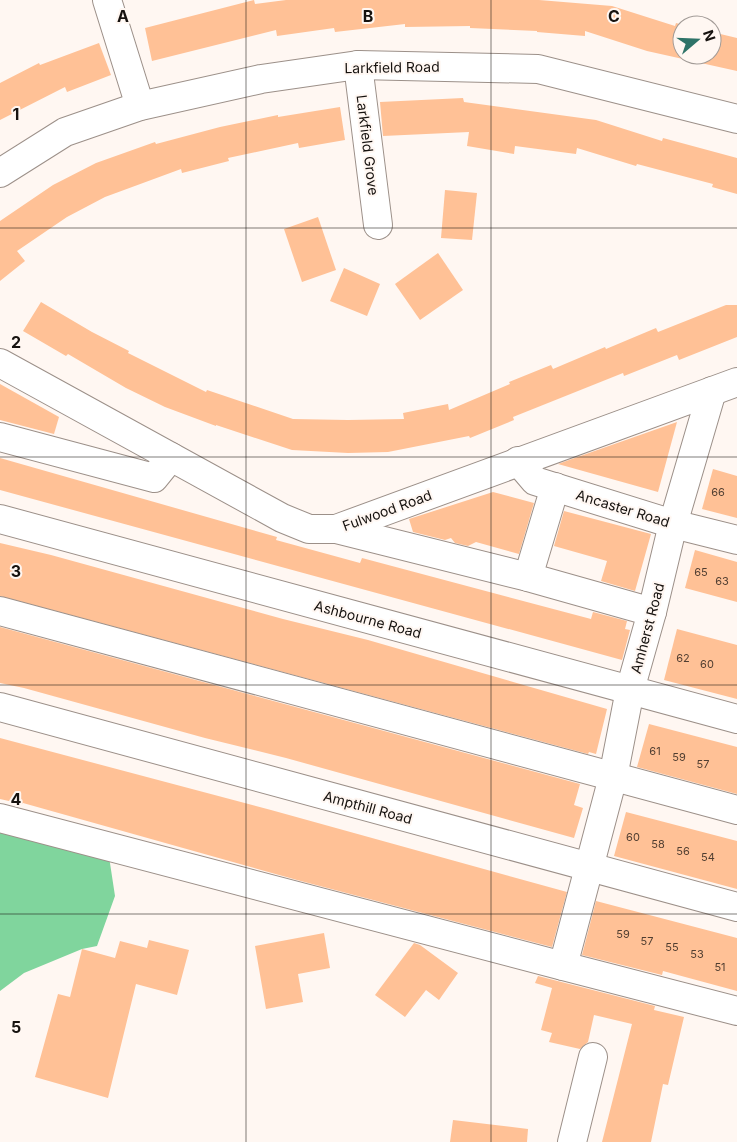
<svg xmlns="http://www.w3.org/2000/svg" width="737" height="1142" font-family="Inter,sans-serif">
  <rect width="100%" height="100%" fill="#fff7f2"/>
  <!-- forest -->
  <polygon fill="#80d59d" points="0,821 108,850 115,896 97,946 82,949 24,973 0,991"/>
  <!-- building -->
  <g fill="#ffc196">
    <polygon points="254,0 255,4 286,0 539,0 612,6 675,26 676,23 683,25 682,55 712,55 712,32 737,38 737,71 647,51 585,31 585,36 537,32 537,31 470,28 470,26 405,27 405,24 335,32 334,28 277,36 276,30 152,61 145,28"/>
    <polygon points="99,43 111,75 67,92 65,87 0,120 0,83 39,63 40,65"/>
    <polygon points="463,98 464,102 596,120 662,141 663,138 737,158 737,194 712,187 713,184 637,164 636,166 577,148 576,154 515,146 514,154 467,146 469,132 383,136 380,102"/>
    <polygon points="340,107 345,140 299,148 298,143 228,158 229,161 182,173 181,169 105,197 67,217 17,251 25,261 0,281 0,221 53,185 96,163 155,142 156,144 220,127 278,115 278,117"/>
    <polygon points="445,190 477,193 472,240 441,238"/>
    <polygon points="318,217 336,270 302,282 284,229"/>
    <polygon points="438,253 463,290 420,320 395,284"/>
    <polygon points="344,268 380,284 367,316 330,301"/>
    <polygon points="41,302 92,332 129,351 128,353 206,392 207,390 293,419 348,420 404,419 403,413 448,404 449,410 510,384 509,382 551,365 553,369 605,347 606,349 656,328 658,332 726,305 737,305 737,337 679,360 677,355 624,376 623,373 513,417 514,420 470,438 469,436 388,452 348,453 292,450 216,425 216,426 165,407 126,388 68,354 66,356 23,331"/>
    <polygon points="0,384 59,417 54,434 0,420"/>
    <polygon points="677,422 658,492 558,464 569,460"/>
    <polygon points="0,458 277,537 276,540 360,563 362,558 591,619 593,612 627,621 625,629 630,630 622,660 0,490"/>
    <polygon points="713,469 737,476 737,518 702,509"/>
    <polygon points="493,492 534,503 519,554 476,542 468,546 455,543 451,538 445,540 413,532 409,519"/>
    <polygon points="564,511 651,534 635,591 601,581 607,561 554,546"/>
    <polygon points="0,543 51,555 283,619 368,640 607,709 596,754 589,752 588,754 0,596"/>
    <polygon points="695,550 737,562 737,602 685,588"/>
    <polygon points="0,627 580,784 574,805 583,808 574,838 286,758 205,738 24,688 0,683"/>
    <polygon points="677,629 737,645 737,699 664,680"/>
    <polygon points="649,724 737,747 737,794 637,767"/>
    <polygon points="0,738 271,810 567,892 552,947 297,880 23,803 22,804 0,799"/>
    <polygon points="626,812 737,841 737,889 614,856"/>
    <polygon points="596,901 737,938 737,991 663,971 662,975 582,955"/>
    <polygon points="324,933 330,968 298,974 303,1002 266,1009 255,946"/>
    <polygon points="149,940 189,950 177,995 136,984 108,1098 35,1077 58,994 70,997 82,949 115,958 120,941 147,948"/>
    <polygon points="414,943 420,945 458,973 439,1000 426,990 405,1017 375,995"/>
    <polygon points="538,976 655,1006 654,1010 684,1017 668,1085 663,1084 651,1142 602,1142 632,1024 594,1015 588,1042 580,1049 549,1042 552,1033 541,1030 552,988 535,983"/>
    <polygon points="453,1120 528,1129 527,1142 450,1142"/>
  </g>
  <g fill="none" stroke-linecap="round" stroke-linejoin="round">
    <!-- minor casing -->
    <g stroke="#9c9089" stroke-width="30">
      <g id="minor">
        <polyline points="107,0 140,106"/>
        <polyline points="358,65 378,225"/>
        <polyline points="0,173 65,132 140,106 261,79 358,65 538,69 737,119"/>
        <polyline points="0,363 282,518 309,529 336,529 737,382"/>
        <polyline points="0,437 154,478 171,457"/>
        <polyline points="518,461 535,481 673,524 737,540"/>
        <polyline points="0,519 737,719"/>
        <polyline points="336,529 528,577 652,612"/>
        <polyline points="528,577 555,487"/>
        <polyline points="0,611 737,810"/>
        <polyline points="0,707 737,907"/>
        <polyline points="0,818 563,966 613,777 630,690 652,612 673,524 712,391"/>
        <polyline points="563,966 737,1011"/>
        <polyline points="572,1142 593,1057"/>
      </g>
    </g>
    <!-- minor -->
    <use href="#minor" stroke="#fff" stroke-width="28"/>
  </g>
  <!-- grid -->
  <path fill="none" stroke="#16120f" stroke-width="1" stroke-opacity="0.55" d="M246,0V1142M491,0V1142M0,228H737M0,457H737M0,685H737M0,914H737"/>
  <g text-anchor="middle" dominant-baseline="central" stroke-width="4" stroke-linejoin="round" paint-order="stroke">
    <!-- number labels -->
    <g font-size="11" fill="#503e31">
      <text x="718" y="492">66</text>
      <text x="701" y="572">65</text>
      <text x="722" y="581">63</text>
      <text x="683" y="658">62</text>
      <text x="707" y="664">60</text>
      <text x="655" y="751">61</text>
      <text x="679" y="757">59</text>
      <text x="703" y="764">57</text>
      <text x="633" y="837">60</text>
      <text x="658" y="844">58</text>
      <text x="683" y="851">56</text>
      <text x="708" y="857">54</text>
      <text x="623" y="934">59</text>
      <text x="647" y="941">57</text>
      <text x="672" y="947">55</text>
      <text x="697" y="954">53</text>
      <text x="720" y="967">51</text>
    </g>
    <!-- street labels -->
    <g font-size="14" fill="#16120f" stroke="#fff7f2">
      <text transform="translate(392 67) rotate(-1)">Larkfield Road</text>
      <text transform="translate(368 145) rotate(83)">Larkfield Grove</text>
      <text transform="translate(623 508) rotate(17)">Ancaster Road</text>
      <text transform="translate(387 510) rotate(-20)">Fulwood Road</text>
      <text transform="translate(368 619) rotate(15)">Ashbourne Road</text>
      <text transform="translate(647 628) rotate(-75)">Amherst Road</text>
      <text transform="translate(368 807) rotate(15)">Ampthill Road</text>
    </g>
  </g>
  <g font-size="16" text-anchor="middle" font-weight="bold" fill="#16120f" stroke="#fff7f2" stroke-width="4" stroke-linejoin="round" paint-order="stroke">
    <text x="123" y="22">A</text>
    <text x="368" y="22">B</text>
    <text x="614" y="22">C</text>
    <text x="16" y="120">1</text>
    <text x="16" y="348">2</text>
    <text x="16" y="577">3</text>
    <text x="16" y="805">4</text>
    <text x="16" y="1033">5</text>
  </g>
  <!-- north arrow -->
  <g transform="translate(697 40) rotate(71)"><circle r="24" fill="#fff7f2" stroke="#a29b97"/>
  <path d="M0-4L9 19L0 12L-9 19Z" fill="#2e7368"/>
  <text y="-8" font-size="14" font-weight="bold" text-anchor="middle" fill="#16120f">N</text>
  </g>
</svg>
